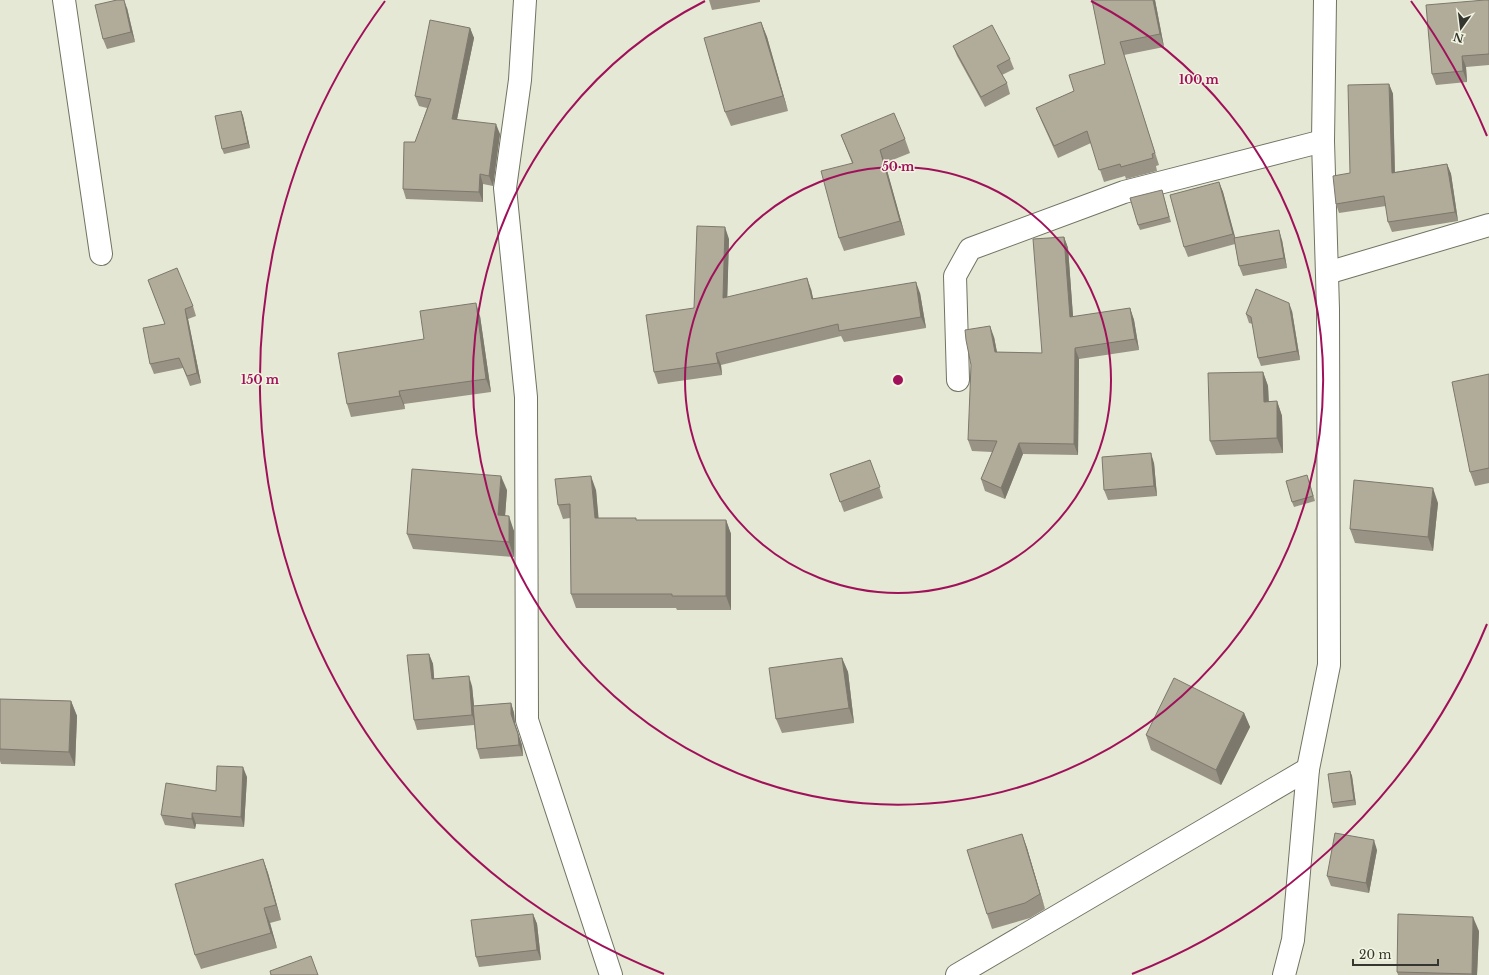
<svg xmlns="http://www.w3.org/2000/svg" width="1489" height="975" font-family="'Libre Baskerville',serif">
  <rect width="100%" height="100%" fill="#e5e8d5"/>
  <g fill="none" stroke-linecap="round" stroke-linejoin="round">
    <!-- street casing -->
    <g stroke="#717362" stroke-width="24">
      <g id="street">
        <polyline points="64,0 101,254"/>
        <polyline points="525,0 520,80 505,188 526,397 527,720 611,975"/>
        <polyline points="1327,273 1489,225"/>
        <polyline points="958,380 955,276 970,249 1124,192 1323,141"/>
        <polyline points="957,975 1308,769"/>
        <polyline points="1284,975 1293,940 1308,769 1329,665 1328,309 1323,141 1325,0"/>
      </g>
    </g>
    <!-- street -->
    <use href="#street" stroke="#fff" stroke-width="22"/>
  </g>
  <!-- wall -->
  <g fill="#989384">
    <polygon points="709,0 760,0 760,2 712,10"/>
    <polygon points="1092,0 1155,0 1164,47 1124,55 1159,165 1156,166 1157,171 1126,179 1125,176 1104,182 1091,143 1058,158 1041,120 1036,108 1074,91 1105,64"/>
    <polygon points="1489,0 1489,65 1466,67 1467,82 1436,85 1432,74"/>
    <polygon points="127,8 135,42 107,49 103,39"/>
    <polygon points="761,22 767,37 788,111 731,126 725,112"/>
    <polygon points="470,28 474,38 457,119 500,134 493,186 483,184 483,202 406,199 403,189 415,142 427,108 419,106 415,96"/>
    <polygon points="953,46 1010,59 1014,69 1002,75 1007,83 1010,94 985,107 957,56"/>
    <polygon points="1389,84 1393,94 1395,172 1447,164 1451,174 1458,221 1392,232 1388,222 1386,206 1339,213 1336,204 1350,173"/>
    <polygon points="241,111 243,116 250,148 224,154 222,149"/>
    <polygon points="841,135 905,139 910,153 885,163 905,235 844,251 839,238 852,163"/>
    <polygon points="1219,182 1223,192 1235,238 1282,240 1287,268 1243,276 1239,266 1235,244 1188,257 1184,247"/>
    <polygon points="1162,190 1171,222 1140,230 1138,225"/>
    <polygon points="1064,237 1068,248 1073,317 1130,308 1134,320 1139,350 1079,359 1078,455 1023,454 1005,499 985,491 981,479 992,452 972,451 968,440 994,337 997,352 1042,353"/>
    <polygon points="729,239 727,297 811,289 813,299 920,293 926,328 844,342 841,336 721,365 722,375 658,384 654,372 694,308"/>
    <polygon points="148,280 193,306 196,316 188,319 201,383 190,386 183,368 154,374 150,364 165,324"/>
    <polygon points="1292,311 1300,360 1261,366 1258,358 1253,324 1249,323 1246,314"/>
    <polygon points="480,316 491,392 404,404 405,409 351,417 347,404 424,339"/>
    <polygon points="1263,372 1268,386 1269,402 1277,401 1282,416 1283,453 1216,455 1210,441"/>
    <polygon points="1489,374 1489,483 1475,486 1470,472"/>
    <polygon points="870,460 883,498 844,512 830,474"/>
    <polygon points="1154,463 1157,496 1108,500 1104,490"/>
    <polygon points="1309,480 1315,501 1294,507 1292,502"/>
    <polygon points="507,490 505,516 514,531 514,557 413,549 407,534"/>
    <polygon points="596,490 598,518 636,520 726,520 731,534 731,610 677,610 676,608 576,608 571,594 570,518 563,519 558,505"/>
    <polygon points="1438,503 1433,551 1355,543 1350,529"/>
    <polygon points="429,654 433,664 434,679 472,686 474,706 511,703 514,713 515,724 522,745 523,756 480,759 477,749 474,725 417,730 414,720"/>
    <polygon points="842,658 848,672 854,723 782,733 776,719"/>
    <polygon points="0,699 71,701 77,716 75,766 1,764 0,761"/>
    <polygon points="1244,713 1250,727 1221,785 1151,750 1146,735"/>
    <polygon points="1350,771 1352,776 1356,805 1333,808 1332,803"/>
    <polygon points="247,777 244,827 196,824 195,829 165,825 161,815"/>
    <polygon points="1022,834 1027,848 1045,909 1030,918 992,929 987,914"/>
    <polygon points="1377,850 1369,893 1331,886 1327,876"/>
    <polygon points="263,859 268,873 281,920 270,923 277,948 201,969 195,955"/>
    <polygon points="533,914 537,924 541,960 479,967 476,957"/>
    <polygon points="1479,931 1477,975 1398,975 1397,972"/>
  </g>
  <!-- shaded-wall -->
  <g fill="#7c786c">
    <polygon points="124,0 127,8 135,42 131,32"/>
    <polygon points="1153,0 1155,0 1164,47 1160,34"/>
    <polygon points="761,22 767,37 788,111 783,96"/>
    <polygon points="470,28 474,38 455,129 452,119"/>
    <polygon points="1462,56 1466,67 1467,82 1463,71"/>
    <polygon points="1389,84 1393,94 1395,182 1392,173"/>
    <polygon points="241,111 243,116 250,148 248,143"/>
    <polygon points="496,124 500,134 493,186 489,176"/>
    <polygon points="880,150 885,163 905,235 900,221"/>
    <polygon points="1447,164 1451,174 1458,221 1455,212"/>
    <polygon points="480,174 483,184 483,202 479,192"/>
    <polygon points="1219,182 1223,192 1237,244 1233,234"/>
    <polygon points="725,227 729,239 727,309 723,298"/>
    <polygon points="1279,230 1282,240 1287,268 1284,258"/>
    <polygon points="1064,237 1068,248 1074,329 1070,317"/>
    <polygon points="807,278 811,289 816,311 812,299"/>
    <polygon points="916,282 920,293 926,328 921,317"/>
    <polygon points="476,303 480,316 491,392 486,379"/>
    <polygon points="1289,303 1292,311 1300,360 1297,351"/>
    <polygon points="1130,308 1134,320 1139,350 1135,339"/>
    <polygon points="185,309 188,319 201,383 197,373"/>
    <polygon points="990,326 994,337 999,363 995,352"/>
    <polygon points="1075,348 1079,359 1078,455 1074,444"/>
    <polygon points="716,353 721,365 722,375 718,363"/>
    <polygon points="1263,372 1268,386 1269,416 1264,402"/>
    <polygon points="399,391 404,404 405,409 400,396"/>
    <polygon points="1277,401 1282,416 1283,453 1277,438"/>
    <polygon points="1019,443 1023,454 1005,499 1001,488"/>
    <polygon points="1151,453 1154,463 1157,496 1154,486"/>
    <polygon points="501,476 507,490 504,530 498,515"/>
    <polygon points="591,476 596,490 600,533 595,518"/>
    <polygon points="1433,488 1438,503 1433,551 1428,537"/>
    <polygon points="509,516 514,531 514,557 509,542"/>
    <polygon points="726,520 731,534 731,610 726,596"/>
    <polygon points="429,654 433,664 435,689 432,679"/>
    <polygon points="842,658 848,672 854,723 849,708"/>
    <polygon points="469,676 472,686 476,725 472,715"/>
    <polygon points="71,701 77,716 75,766 69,752"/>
    <polygon points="511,703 514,713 515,724 522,745 523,756 519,745 511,714"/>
    <polygon points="1244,713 1250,727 1221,785 1216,770"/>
    <polygon points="243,767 247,777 244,827 241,817"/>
    <polygon points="1350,771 1352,776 1356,805 1354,800"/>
    <polygon points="192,813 196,824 195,829 192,819"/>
    <polygon points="1022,834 1027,848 1045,909 1040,894"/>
    <polygon points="1374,840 1377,850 1369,893 1366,883"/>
    <polygon points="263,859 268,873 281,920 276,905"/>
    <polygon points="264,908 270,923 277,948 271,933"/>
    <polygon points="533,914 537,924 541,960 537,950"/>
    <polygon points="1473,917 1479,931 1477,975 1472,975 1472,974"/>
  </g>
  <!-- building -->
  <g fill="#b1ab9a" stroke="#7c786c">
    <polygon points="117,0 124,0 131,32 103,39 95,5"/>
    <polygon points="1092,0 1153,0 1160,34 1120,42 1155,153 1152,154 1153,158 1121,167 1120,164 1099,170 1087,131 1054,146 1036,108 1074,91 1069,75 1105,64"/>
    <polygon points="1485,0 1489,0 1489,54 1462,56 1463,71 1432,74 1426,5"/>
    <polygon points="430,20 470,28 452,119 496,124 489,176 480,174 479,192 403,189 404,142 415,142 431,99 415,96"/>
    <polygon points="761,22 783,96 725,112 704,38"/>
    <polygon points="992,25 1010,59 997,66 1007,83 981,97 953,46"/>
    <polygon points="1389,84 1392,173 1447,164 1455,212 1388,222 1384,196 1336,204 1333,176 1350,173 1348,85"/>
    <polygon points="241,111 248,143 222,149 215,116"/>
    <polygon points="894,113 905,139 880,150 900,221 839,238 821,171 853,163 841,135"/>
    <polygon points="1219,182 1233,234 1184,247 1170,195"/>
    <polygon points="1162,190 1169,217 1138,225 1130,198"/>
    <polygon points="697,226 725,227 723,298 807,278 812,299 916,282 921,317 839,331 838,324 716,353 718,363 654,372 646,315 694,308"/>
    <polygon points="1279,230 1284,258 1239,266 1234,238"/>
    <polygon points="1064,237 1070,317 1130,308 1135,339 1075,348 1074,444 1019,443 1001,488 981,479 997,441 968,440 971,365 966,340 965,330 990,326 995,352 1042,353 1033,239"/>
    <polygon points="177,268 193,306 185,309 197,373 187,376 179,358 150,364 143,328 165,324 148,280"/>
    <polygon points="1256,289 1289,303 1297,351 1258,358 1251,317 1246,314"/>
    <polygon points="476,303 486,379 399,391 400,396 347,404 338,353 424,339 420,311"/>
    <polygon points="1263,372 1264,402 1277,401 1277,438 1210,441 1208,373"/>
    <polygon points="1489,374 1489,468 1470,472 1452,382"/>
    <polygon points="1151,453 1154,486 1104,490 1102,457"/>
    <polygon points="870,460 880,487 840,502 830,474"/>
    <polygon points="412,469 501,476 498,515 509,516 509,542 407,534"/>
    <polygon points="1307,475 1313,496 1292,502 1286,481"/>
    <polygon points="591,476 595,518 636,518 636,520 726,520 726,596 672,596 672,594 571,594 570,504 558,505 555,479"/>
    <polygon points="1354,480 1433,488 1428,537 1350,529"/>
    <polygon points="429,654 432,679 469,676 472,715 414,720 407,655"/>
    <polygon points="842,658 849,708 776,719 769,668"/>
    <polygon points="1174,678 1244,713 1216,770 1146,735"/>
    <polygon points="0,699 71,701 69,752 0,749"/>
    <polygon points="511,703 511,714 518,734 519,745 477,749 473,706"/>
    <polygon points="217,766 243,767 241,817 192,813 192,819 161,815 166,783 216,791"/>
    <polygon points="1350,771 1354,800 1332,803 1328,774"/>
    <polygon points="1335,833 1374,840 1366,883 1327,876"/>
    <polygon points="1022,834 1040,894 1025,903 987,914 967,850"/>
    <polygon points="263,859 276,905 264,908 271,933 195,955 175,884"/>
    <polygon points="533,914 537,950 476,957 471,920"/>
    <polygon points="1398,914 1473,917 1472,974 1397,972"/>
    <polygon points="311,956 318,975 271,975 270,971"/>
  </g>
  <!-- distance rings -->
  <g fill="none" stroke="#a0115a" stroke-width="2">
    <circle cx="898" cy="380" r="213"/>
    <path d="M1091 1A425 425 0 1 1 705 1"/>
    <path d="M1487 624A638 638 0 0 1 1132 974M664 974A638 638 0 0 1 385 1M1411 1A638 638 0 0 1 1487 136"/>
  </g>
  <circle cx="898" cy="380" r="6" fill="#a0115a" stroke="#f3f5e2" stroke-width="2"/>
  <g font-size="12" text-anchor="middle" font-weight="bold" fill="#a0115a" stroke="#f3f5e2" stroke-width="3" stroke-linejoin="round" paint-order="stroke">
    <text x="1199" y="84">100 m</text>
    <text x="898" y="171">50 m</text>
    <text x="260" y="384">150 m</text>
  </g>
  <!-- north arrow -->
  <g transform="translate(1461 28) rotate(194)" stroke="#f3f5e2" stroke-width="3" paint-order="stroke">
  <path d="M0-3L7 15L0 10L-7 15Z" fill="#35362f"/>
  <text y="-6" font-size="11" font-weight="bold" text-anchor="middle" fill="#35362f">N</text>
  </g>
  <!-- scale -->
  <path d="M1353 959v6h85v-6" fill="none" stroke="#35362f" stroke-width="2"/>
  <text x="1359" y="959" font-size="12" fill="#35362f" stroke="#f3f5e2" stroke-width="3" paint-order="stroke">20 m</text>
</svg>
